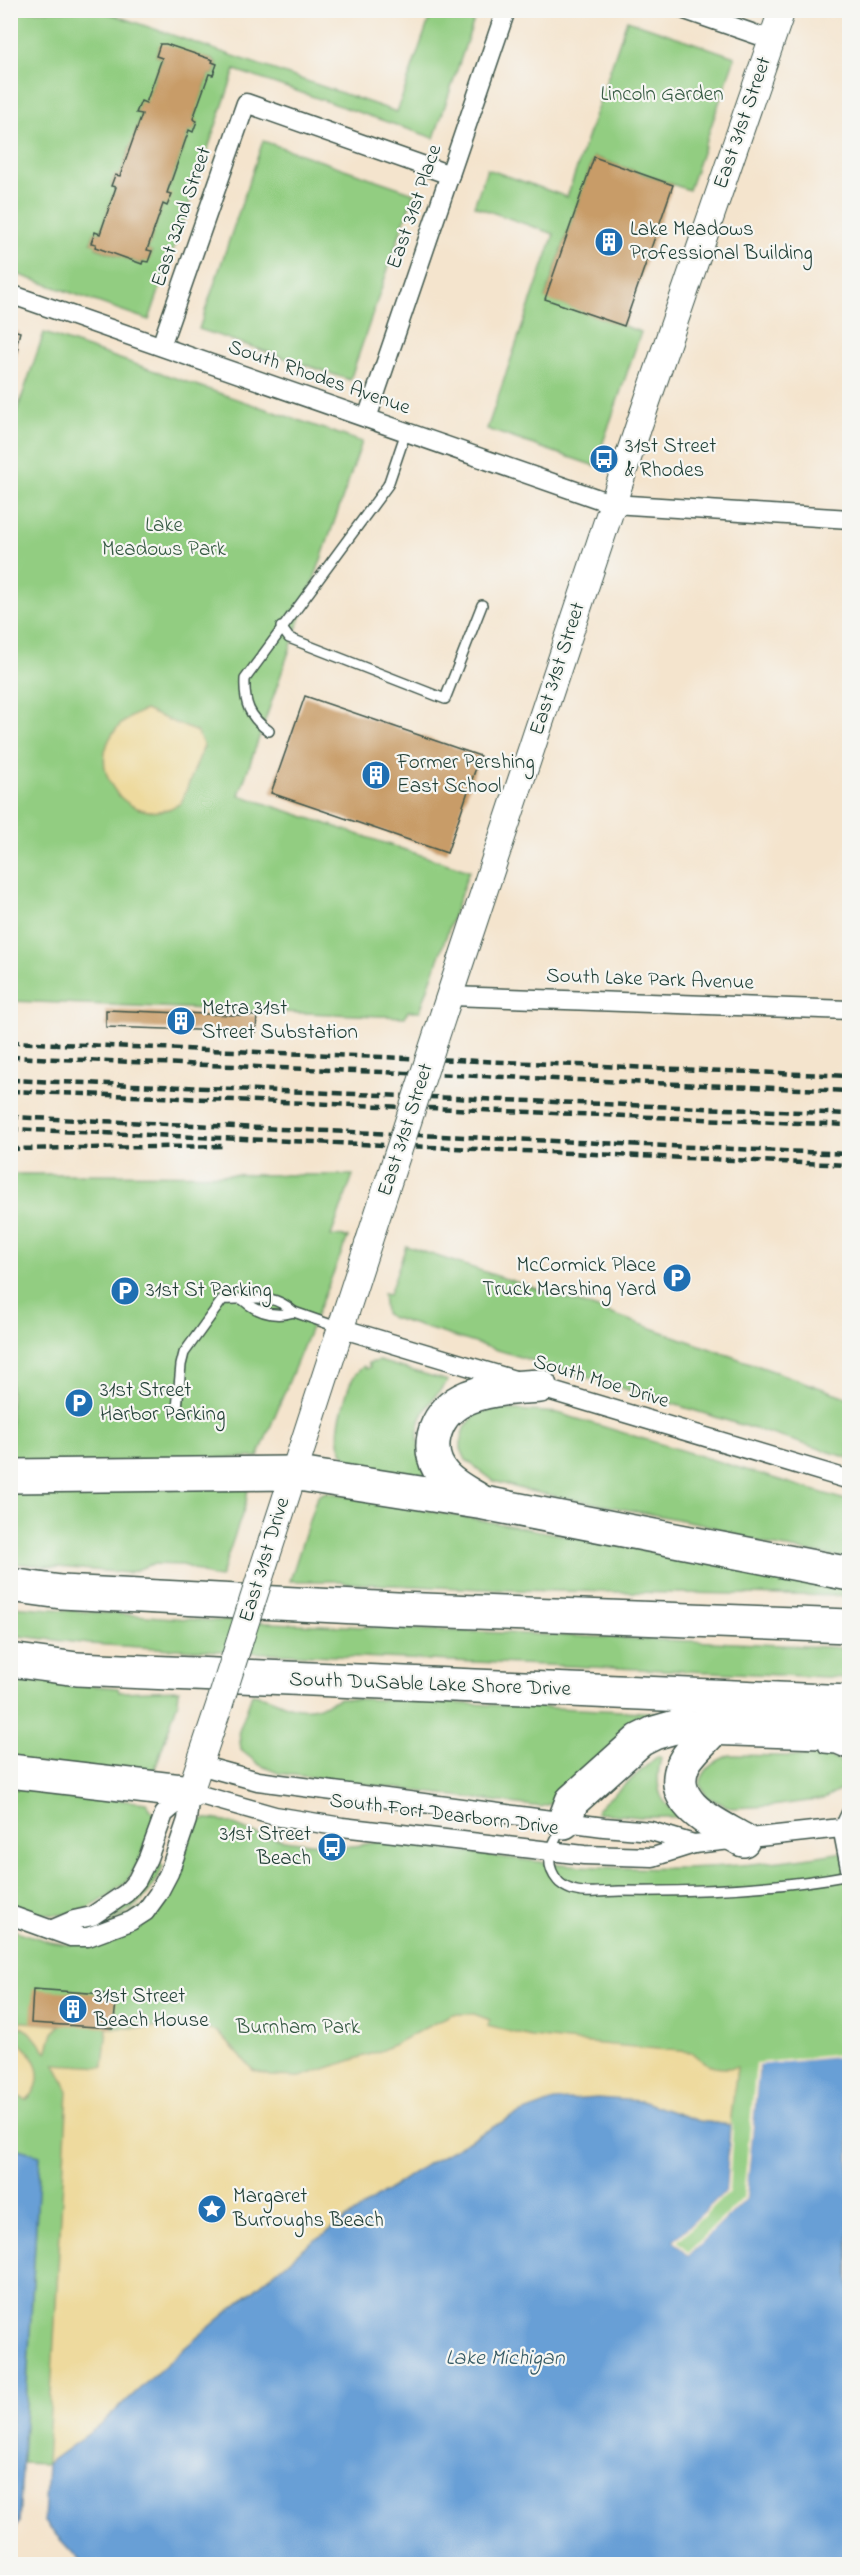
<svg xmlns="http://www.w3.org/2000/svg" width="860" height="2575" font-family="'Indie Flower',sans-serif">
  <rect width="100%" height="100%" fill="#f6f6f2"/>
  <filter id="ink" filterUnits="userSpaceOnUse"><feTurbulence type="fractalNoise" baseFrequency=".0167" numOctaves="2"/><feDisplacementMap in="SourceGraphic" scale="12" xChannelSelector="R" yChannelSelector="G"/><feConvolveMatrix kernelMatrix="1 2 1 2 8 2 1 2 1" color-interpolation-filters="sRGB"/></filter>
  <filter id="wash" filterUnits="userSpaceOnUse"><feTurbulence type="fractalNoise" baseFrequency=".008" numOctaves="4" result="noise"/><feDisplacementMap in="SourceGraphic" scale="24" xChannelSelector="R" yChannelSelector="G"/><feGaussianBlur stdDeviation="1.35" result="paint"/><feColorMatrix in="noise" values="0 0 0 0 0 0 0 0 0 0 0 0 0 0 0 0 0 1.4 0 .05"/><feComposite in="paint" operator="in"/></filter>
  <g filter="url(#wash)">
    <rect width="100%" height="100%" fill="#f4e4cd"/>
    <!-- green -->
    <g fill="#92cd81" stroke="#58855a" stroke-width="1.5" fill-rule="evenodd">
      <path d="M11,11H102L397,112L432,11H477L434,138L235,70L149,320L11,272ZM160,45L213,60L217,65L213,75L209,74L193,119L197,121L193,131L189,130L167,193V205L163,204L147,250L152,252L148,261H143L142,264L96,248V244L91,242L95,232L100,234L116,187L111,185L115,175L120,176L142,114L136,112L141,102L146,103L162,58L156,56Z"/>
      <polygon points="627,20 735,57 689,190 594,157 545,298 641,332 595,466 487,429 554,234 474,206 487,169 567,197"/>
      <polygon points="263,141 414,193 350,380 199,329"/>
      <polygon points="44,333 362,442 239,795 469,871 420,1011 408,1011 405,1017 11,1001 10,431"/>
      <polygon points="10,1174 353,1175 331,1236 348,1237 258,1457 11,1466"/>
      <polygon points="406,1246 595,1308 849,1398 849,1458 390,1317 385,1313 383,1294 389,1295"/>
      <path d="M379,1361L448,1381C413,1421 412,1428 427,1479C381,1473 323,1477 342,1411C347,1393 349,1377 364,1366L366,1369L370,1367L368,1363Z"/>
      <polygon points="502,1409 558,1413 849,1501 849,1559 770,1545 703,1524 529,1491 494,1481 466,1460 461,1449 461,1438 464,1428 478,1412"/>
      <polygon points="248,1488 246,1503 220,1578 213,1577 183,1565 152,1564 128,1573 11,1563 10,1489"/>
      <polygon points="326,1492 849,1587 850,1596 507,1590 344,1583 343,1581 290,1581 315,1502 319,1495"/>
      <polygon points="11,1606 201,1620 849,1648 849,1678 172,1649 90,1644 11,1635"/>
      <polygon points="10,1678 118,1688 119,1692 179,1690 178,1701 153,1775 11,1761"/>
      <path d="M252,1694C267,1695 275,1701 289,1706C307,1712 324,1706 340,1698L687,1714L556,1802L541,1807L278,1773L260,1765L241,1750L239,1731Z"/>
      <path d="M730,1755L830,1757L840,1761L845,1768L844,1788L824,1799L771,1806L731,1808L707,1797L700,1785C703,1768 715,1761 730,1755Z"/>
      <path d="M658,1756L661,1758C658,1770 656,1786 662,1798C666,1805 675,1811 678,1817H641L596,1813L597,1809Z"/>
      <path d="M10,1787L146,1803L154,1814V1820C147,1841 140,1865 125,1883C121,1887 115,1890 111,1894C78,1919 49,1920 11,1905Z"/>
      <path d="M206,1819C226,1818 244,1831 263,1836C288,1842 318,1844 344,1846C359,1848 373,1840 388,1842C467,1851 545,1866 623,1868C699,1870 775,1864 849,1851V2056L759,2065L746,2199L688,2256L99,2427L47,2464L23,2463L40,2155L11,2147L10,1929L50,1942L69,1945L167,1895L180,1870L192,1831L199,1820Z"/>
      <path d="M158,1862L163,1866C149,1904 117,1923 78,1930L110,1915L123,1906L155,1863Z"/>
    </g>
    <!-- sand -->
    <g fill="#eeda9e" stroke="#868c69" stroke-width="1.5">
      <path d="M145,710L197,732L204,746L181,803C123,840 62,743 145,710Z"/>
      <path d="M452,2014H474L490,2020L487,2026L532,2037L568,2041L691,2052C708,2067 715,2070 737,2067L730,2125L699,2121L641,2101L511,2117L419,2169L304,2248L181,2351L99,2426L47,2464L68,2091L55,2064L103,2067L107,2028L197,2027L218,2032L253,2070L270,2076L300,2077L383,2050Z"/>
      <polygon points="11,2021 61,2025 53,2033 47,2053 31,2033"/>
      <path d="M10,2038C35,2046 50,2083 26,2100L17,2096L12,2088Z"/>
    </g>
    <!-- water -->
    <g fill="#689fd6" stroke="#446e85" stroke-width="1.5">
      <polygon points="849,2056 849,2564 83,2564 44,2522 47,2464 99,2426 181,2351 304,2248 419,2169 511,2117 554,2101 597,2098 641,2101 699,2121 730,2125 726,2191 674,2241 688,2256 746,2199 759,2064"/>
      <polygon points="11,2147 40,2155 19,2523 11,2532"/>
    </g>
    <!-- pier -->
    <polygon fill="#f4e4cd" points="850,2053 849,2056 759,2065 746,2199 688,2256 674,2241 726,2191 731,2122 733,2125 729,2192 678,2241 688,2252 743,2198 756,2063"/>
    <g id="blocks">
      <!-- building -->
      <g fill="#c89c68">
        <polygon points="160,44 166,44 213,60 212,62 217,64 213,75 209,74 193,119 197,121 193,132 189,130 167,193 172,194 167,206 163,204 147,250 152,251 148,262 143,261 142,264 95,247 96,244 91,243 95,232 100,234 116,187 111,186 115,175 120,176 142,114 136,113 141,101 146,103 162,58 156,56"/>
        <polygon points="594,157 673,185 624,326 545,299"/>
        <polygon points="10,329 20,332 16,347 19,348 11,370"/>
        <polygon points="305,696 480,756 447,853 271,793"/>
        <polygon points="106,1010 257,1016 256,1032 106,1027"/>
        <polygon points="33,1989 117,1995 113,2028 31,2023"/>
      </g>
    </g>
  </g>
  <g filter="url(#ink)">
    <use href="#blocks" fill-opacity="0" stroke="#3f564b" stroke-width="1.5"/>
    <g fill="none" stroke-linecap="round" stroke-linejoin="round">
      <!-- lane casing -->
      <g stroke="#3f564b" stroke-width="12">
        <g id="lane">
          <polyline points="281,627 289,638 445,699 482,605"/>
          <path d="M269,731C249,717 244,703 245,679L388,485L406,432"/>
          <polyline points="294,1312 340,1328"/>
          <path d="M177,1409L181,1365L184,1353L223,1299C250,1301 270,1290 294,1312C274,1318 258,1313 243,1300"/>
          <polyline points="824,1748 836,1749 850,1755"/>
          <path d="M562,1827C552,1845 542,1862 558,1881C560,1884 567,1888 570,1889C584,1895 605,1891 620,1891C696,1892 774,1889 850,1875"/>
          <polyline points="847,1876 838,1830 850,1805"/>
        </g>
      </g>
      <!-- street casing -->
      <g stroke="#3f564b" stroke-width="21">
        <g id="street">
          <polyline points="685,10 772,40"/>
          <polyline points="10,294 613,504 850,519"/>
          <polyline points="161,346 246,103 450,175"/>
          <polyline points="367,418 506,10"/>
          <polyline points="450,996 850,1010"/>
          <polyline points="340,1328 850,1480"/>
          <polyline points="199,1765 258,1781 604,1827 651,1831 694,1844"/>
          <polyline points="190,1792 275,1816 342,1827 584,1855 653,1857 694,1844 850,1827"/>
          <polyline points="10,1915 71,1937 88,1937 131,1921 145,1912 158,1894 169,1873 187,1820 190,1792"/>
          <polyline points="53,1929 74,1920 92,1916 126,1893 137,1880 148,1858 164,1814 190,1792"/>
        </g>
      </g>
      <!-- secondary casing -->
      <g stroke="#3f564b" stroke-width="28">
        <g id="secondary">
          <polyline points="444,1012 638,428 782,10"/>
          <polyline points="263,1568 369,1241"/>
          <polyline points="190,1792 220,1703"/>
        </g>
      </g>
      <!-- highway casing -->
      <g stroke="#3f564b" stroke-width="36">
        <g id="highway">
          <polyline points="10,1476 292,1473 484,1503 850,1574"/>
          <path d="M477,1499C467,1493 455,1487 446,1478C422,1453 433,1415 462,1400C486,1388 514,1388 540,1386"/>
          <polyline points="10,1585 61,1592 397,1609 850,1626"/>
          <polyline points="10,1660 77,1669 850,1702"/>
          <path d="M713,1729C704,1740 688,1753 683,1765C667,1805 716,1824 743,1840"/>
          <polyline points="10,1771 190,1792"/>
          <polyline points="564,1822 572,1801 640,1740 654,1733 675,1727 850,1733"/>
        </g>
      </g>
      <!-- lane -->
      <use href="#lane" stroke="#fff" stroke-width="9"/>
      <!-- street -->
      <use href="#street" stroke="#fff" stroke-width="18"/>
      <!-- secondary -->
      <use href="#secondary" stroke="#fff" stroke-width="26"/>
      <!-- highway -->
      <use href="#highway" stroke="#fff" stroke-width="33"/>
      <!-- rail -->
      <g stroke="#1f3d34" stroke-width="4.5" stroke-dasharray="9 4.5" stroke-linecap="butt">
        <polyline points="10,1042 850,1076"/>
        <polyline points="10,1057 850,1091"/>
        <polyline points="10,1080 850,1114"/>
        <polyline points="10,1091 850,1125"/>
        <polyline points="10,1117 850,1154"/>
        <polyline points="10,1129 850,1165"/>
        <polyline points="10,1149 226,1146"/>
      </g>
      <!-- secondary-bridge casing -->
      <g stroke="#3f564b" stroke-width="28" stroke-linecap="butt">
        <g id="secondary-bridge">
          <polyline points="369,1241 444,1012"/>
          <polyline points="220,1703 263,1568"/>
        </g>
      </g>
      <!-- secondary-bridge -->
      <use href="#secondary-bridge" stroke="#fff" stroke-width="26"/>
    </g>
  </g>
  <!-- icons -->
  <defs>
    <g id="building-disc" transform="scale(1.5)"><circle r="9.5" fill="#1f6fb2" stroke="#f6f6f2"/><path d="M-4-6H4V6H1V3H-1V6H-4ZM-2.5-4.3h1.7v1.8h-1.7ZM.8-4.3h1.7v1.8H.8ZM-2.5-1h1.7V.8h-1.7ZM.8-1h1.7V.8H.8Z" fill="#fff"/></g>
    <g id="bus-disc" transform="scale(1.5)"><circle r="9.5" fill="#1f6fb2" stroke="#f6f6f2"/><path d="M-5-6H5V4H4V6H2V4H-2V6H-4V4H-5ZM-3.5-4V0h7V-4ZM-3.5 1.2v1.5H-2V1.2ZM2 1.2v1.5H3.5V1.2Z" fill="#fff"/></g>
    <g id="parking-disc" transform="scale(1.5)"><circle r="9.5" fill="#1f6fb2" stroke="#f6f6f2"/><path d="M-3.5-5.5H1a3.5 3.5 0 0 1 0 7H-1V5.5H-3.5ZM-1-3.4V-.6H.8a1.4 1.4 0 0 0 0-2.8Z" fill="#fff"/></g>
    <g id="sight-disc" transform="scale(1.5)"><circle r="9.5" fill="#1f6fb2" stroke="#f6f6f2"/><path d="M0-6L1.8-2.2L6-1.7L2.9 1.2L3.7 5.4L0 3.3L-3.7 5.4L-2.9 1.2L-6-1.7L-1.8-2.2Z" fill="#fff"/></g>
  </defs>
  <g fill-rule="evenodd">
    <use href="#building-disc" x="609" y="242"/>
    <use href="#bus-disc" x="604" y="459"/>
    <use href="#building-disc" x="376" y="775"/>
    <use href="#building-disc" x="181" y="1021"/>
    <use href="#parking-disc" x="677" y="1278"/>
    <use href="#parking-disc" x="125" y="1291"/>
    <use href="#parking-disc" x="79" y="1403"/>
    <use href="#bus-disc" x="332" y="1847"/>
    <use href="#building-disc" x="73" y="2009"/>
    <use href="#sight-disc" x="212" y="2209"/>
  </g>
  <g text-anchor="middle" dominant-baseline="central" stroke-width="4.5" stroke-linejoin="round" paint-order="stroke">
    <!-- park labels -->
    <g font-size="21" fill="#365a43" stroke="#f6f6f2">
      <text x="662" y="95">Lincoln Garden</text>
      <text x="164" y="526">Lake<tspan x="164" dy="24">Meadows Park</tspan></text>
      <text x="298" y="2028">Burnham Park</text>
    </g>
    <!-- street labels -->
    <g font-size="21" fill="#1f3d34" stroke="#f6f6f2">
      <text transform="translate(743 123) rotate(-71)">East 31st Street</text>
      <text transform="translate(415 207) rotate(-71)">East 31st Place</text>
      <text transform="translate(182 217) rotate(-71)">East 32nd Street</text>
      <text transform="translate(319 378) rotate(19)">South Rhodes Avenue</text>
      <text transform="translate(558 669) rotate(-72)">East 31st Street</text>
      <text transform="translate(650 980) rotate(2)">South Lake Park Avenue</text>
      <text transform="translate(406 1130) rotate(-72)">East 31st Street</text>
      <text transform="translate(601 1382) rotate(17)">South Moe Drive</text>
      <text transform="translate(265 1560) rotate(-73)">East 31st Drive</text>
      <text transform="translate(430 1685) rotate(2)">South DuSable Lake Shore Drive</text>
      <text transform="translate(444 1815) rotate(7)">South Fort Dearborn Drive</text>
    </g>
    <!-- poi labels -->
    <g font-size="21" fill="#1f3d34" stroke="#f6f6f2" text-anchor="start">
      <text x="630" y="230">Lake Meadows<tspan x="630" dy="24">Professional Building</tspan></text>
      <text x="625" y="447">31st Street<tspan x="625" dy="24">&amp; Rhodes</tspan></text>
      <text x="397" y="763">Former Pershing<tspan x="397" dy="24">East School</tspan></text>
      <text x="202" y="1009">Metra 31st<tspan x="202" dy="24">Street Substation</tspan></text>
      <text x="656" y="1266" text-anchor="end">McCormick Place<tspan x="656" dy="24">Truck Marshing Yard</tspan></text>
      <text x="146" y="1291">31st St Parking</text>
      <text x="100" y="1391">31st Street<tspan x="100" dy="24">Harbor Parking</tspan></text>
      <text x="311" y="1835" text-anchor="end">31st Street<tspan x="311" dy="24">Beach</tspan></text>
      <text x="94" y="1997">31st Street<tspan x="94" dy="24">Beach House</tspan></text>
      <text x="233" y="2197">Margaret<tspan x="233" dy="24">Burroughs Beach</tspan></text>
    </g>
    <!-- water labels -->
    <g font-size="22" font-style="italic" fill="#355a65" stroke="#f6f6f2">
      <text x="505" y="2359">Lake Michigan</text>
    </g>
  </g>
  <!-- margin -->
  <rect width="860" height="2575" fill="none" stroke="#f6f6f2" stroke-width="36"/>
</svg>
